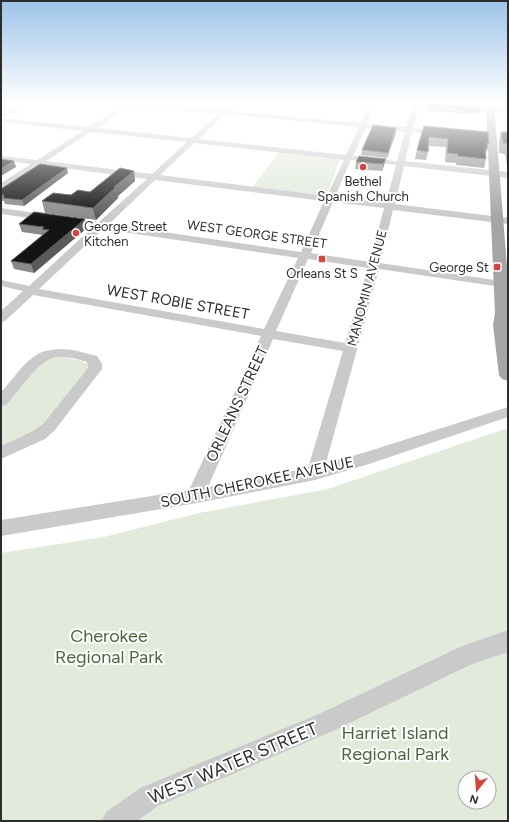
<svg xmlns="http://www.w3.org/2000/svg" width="509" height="822" font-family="Figtree,sans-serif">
  <rect width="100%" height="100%" fill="#fff"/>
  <!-- green -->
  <g fill="#e2eadc" fill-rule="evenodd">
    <polygon points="278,153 340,159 327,195 322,196 252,188"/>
    <path d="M59,356L82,361L87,364L88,370L44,426L1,446V407L8,402C21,387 39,359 59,356Z"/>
    <path d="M508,428V821H1V553L104,537L199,513L328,489ZM465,778H489V802H465Z"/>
  </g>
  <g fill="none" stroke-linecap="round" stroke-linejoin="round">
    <!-- minor -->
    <g fill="#cacaca" fill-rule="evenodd">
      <path d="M22,104H29L1,118L89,127L126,104H150L222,110L228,106L231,108L229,111L361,123L370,104H376L367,124L406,127L413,104H439L508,109V113L419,106L413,128L443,131L447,133L443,135L412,132L405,161L508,172V178L404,166L395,204L508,218V224L393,210L380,263L508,282V288L379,269L326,463L363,453L508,407V417L369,464L315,480L197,503L1,536V520L189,490L261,336L33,295L5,321L1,322V311L23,291L1,286V280L29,286L93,227L1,214V208L99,222L147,179L40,165L1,190V183L31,164L1,160V156L37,160L83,131L1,122V113ZM132,105L134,106L218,114L191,138L97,128ZM225,114L359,127L346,155L199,139ZM366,128L405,132L397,161L353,156ZM91,132L187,142L152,174L46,161ZM194,143L344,160L327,196L160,175ZM351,160L396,165L386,203L335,197ZM155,180L324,201L301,252L109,224ZM333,202L384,208L370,262L311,253ZM103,229L298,258L264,329L39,289ZM308,259L368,268L345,343L276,331ZM273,339L343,351L308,468L208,487Z"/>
      <path d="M58,349L73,350L97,356L102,364V369L54,431L45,439L1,459V446L33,431L44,423L88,368L87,362C77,359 66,356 56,357C38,360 19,392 6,405L1,406V392C14,379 25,359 42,352C47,350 53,350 58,349Z"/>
      <polygon points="508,630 508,652 472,664 335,730 158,806 137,821 102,821 106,812 140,788 319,714 460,647"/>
    </g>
    <!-- major -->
    <polygon fill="#a5a5a5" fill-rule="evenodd" points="486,104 494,104 508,279 508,381 502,379 499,375 493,325 495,313"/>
  </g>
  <!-- wall -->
  <g fill="#8a8a8a">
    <polygon points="430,104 480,109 479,114 428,111"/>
    <polygon points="449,104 479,104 478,105"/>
    <polygon points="503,104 508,104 508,108 503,107"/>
    <polygon points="424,126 489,144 486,154 486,159 484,168 456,165 456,163 445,162 446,147 429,146 428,152 426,160 415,159 417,150"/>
    <polygon points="396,128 396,133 387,158 361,155 362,150"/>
    <polygon points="501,132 508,132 508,170 505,154 499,153 499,142"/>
    <polygon points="386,159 382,171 355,169 356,162"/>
    <polygon points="134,171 135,181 118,196 118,198 96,220 45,213 42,201 90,192"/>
    <polygon points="68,173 24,206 5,204 4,201 1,201 1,189"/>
    <polygon points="19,224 87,228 34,273 14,269 11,261 43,235 22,232"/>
  </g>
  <!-- shaded-wall -->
  <g fill="#5a5a5a">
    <polygon points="396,128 396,133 387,158 388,153"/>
    <polygon points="386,159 382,171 383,164"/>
    <polygon points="14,161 16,167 1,176 1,169"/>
    <polygon points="67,168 68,173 24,206 22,200"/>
    <polygon points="134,171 135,181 118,196 118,198 96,220 93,208 114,187"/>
    <polygon points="85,219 87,228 34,273 31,264"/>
  </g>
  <!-- building -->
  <g fill="#141414" stroke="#5a5a5a">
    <polygon points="430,104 480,108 480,109 429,107"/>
    <polygon points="373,125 396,128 388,153 362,150"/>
    <polygon points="424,126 488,132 489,144 487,143 487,149 485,149 486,159 458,156 458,154 447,153 448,139 429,137 428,152 417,150"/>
    <polygon points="501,132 508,132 508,145 508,144 503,143"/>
    <polygon points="359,156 386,159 383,164 356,162"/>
    <polygon points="1,159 14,161 1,169"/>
    <polygon points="40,164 67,168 22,200 3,198 4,195 1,195 1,189"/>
    <polygon points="120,168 134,171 114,187 116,187 93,208 42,201 53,193 71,195 78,190 90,192"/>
    <polygon points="34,212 85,219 31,264 11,261 49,230 42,229 44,227 19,224"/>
  </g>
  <!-- sky -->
  <linearGradient id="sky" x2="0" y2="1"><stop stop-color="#9cc3e8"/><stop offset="0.47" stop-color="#fff"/><stop offset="1" stop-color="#fff" stop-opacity="0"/></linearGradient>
  <rect width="509" height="219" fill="url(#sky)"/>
  <!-- markers -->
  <g fill="#d5443e" stroke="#fff" stroke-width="1.5">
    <circle cx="363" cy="167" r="4"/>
    <circle cx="76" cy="233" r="4"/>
    <rect x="318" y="255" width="8" height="8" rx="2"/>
    <rect x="493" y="263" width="8" height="8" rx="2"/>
  </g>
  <g text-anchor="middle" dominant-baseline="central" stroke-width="4" stroke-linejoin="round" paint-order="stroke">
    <!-- far-poi labels -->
    <g font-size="13" fill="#2d2d2d" stroke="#fff">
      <text x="363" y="181">Bethel<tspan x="363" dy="15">Spanish Church</tspan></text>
      <text x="84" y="226" text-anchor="start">George Street<tspan x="84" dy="15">Kitchen</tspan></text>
      <text x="489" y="267" text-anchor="end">George St</text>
      <text x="322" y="273">Orleans St S</text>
    </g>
    <!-- far-street labels -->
    <g font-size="13" fill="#2d2d2d" stroke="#fff">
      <text transform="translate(257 234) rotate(8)">WEST GEORGE STREET</text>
      <text transform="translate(367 288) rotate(-75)">MANOMIN AVENUE</text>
    </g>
    <!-- street labels -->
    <g font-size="15" fill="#2d2d2d" stroke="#fff">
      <text transform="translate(178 302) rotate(10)">WEST ROBIE STREET</text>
      <text transform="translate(237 404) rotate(-65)">ORLEANS STREET</text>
      <text transform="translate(257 482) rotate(-12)">SOUTH CHEROKEE AVENUE</text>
    </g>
    <!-- near-park labels -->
    <g font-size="18" fill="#4c653f" stroke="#fff">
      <text x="109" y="636">Cherokee<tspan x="109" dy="21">Regional Park</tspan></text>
      <text x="395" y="733">Harriet Island<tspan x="395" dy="21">Regional Park</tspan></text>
    </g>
    <!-- near-street labels -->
    <g font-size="18" fill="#2d2d2d" stroke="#fff">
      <text transform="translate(233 763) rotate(-23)">WEST WATER STREET</text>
    </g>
  </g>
  <!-- border -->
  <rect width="509" height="822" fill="none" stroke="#2d2d2d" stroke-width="4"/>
  <!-- north arrow -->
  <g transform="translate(477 790) rotate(197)"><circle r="19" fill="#ffffff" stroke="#ababab"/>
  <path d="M0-3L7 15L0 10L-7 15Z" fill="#d5443e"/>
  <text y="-6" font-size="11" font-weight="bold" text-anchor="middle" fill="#2d2d2d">N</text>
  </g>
</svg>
